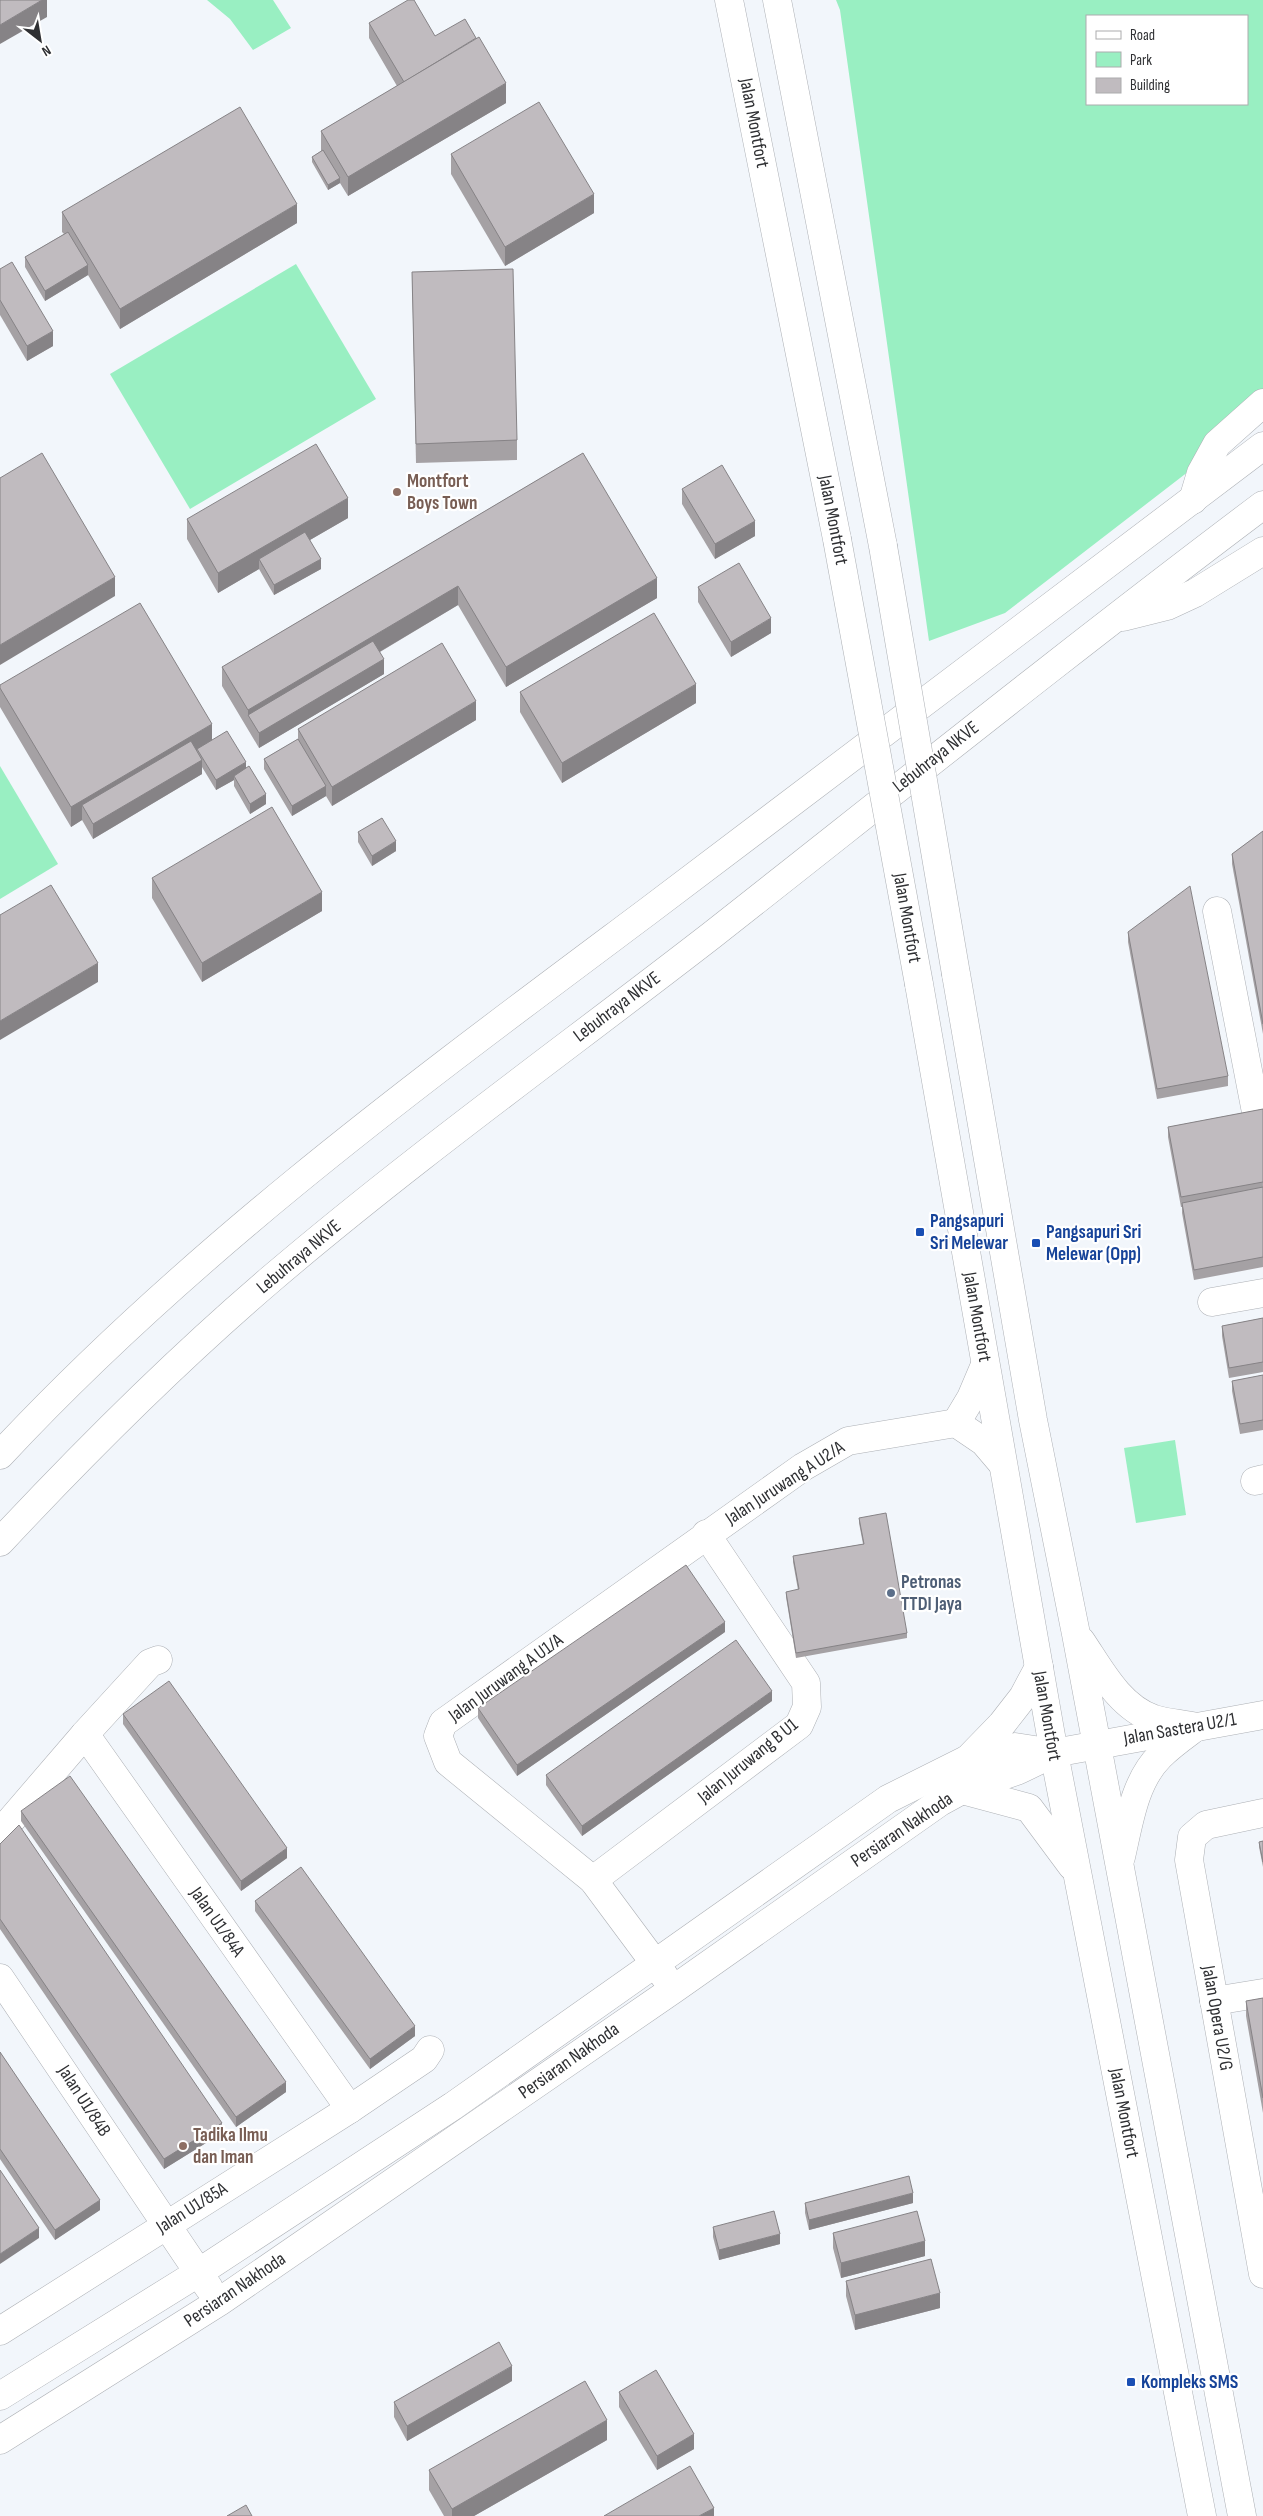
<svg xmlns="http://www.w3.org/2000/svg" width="1263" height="2516" font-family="'Sofia Sans Condensed',sans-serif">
  <rect width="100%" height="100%" fill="#f2f6fb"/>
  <!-- green -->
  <g fill="#99efc2" fill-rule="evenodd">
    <polygon points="207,0 273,0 291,28 253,50 230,19"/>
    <path d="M836,0H1263V414L1005,613L929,641L840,10ZM1087,16H1247V104H1087Z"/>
    <polygon points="296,264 376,399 190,509 110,374"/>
    <polygon points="0,766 58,864 0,899"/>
    <polygon points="1175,1440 1186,1515 1136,1523 1124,1448"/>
  </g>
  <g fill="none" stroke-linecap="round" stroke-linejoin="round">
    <!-- minor casing -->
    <g stroke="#adb0b5" stroke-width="29">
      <g id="minor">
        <polyline points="1217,911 1256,1112"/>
        <polyline points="1212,1302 1263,1293"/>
        <polyline points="956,1423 971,1398 985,1365"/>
        <polyline points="956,1423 984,1442 1001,1462"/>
        <polyline points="1255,1481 1263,1479"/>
        <polyline points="85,1734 350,2109"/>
        <polyline points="1263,1813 1206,1825 1192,1837 1189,1860 1263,2274"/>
        <polyline points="0,1833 85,1734 150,1663 158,1660"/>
        <polyline points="593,1880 799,1725 807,1707 806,1683 706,1534"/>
        <polyline points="665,1977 593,1880 448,1762 438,1736 443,1723 803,1467 848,1441 956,1423"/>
        <polyline points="0,1978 209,2288"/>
        <polyline points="1214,2001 1263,1993"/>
        <polyline points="0,2331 350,2109 424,2059 430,2050"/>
        <polyline points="0,2396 198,2273 453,2106 888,1799 968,1759 1015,1747 1054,1753"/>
        <polyline points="0,2440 219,2302 674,1989 940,1802 962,1790 1019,1770 1054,1753 1263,1715"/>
      </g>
    </g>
    <!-- major casing -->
    <g stroke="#adb0b5" stroke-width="29">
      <g id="major">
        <polyline points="729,0 837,539"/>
        <polyline points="777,0 883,546"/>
        <polyline points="956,974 1033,1420 1076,1634 1242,2516"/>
        <polyline points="919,984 1054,1753 1202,2516"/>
        <path d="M1081,1641C1100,1669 1119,1707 1154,1719C1167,1723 1183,1724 1196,1727"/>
        <polyline points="968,1759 1002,1724 1023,1697 1039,1667"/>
        <polyline points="962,1790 1029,1808 1072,1866"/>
        <path d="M1121,1857C1129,1823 1134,1782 1160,1756C1171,1745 1184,1736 1196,1727"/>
      </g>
    </g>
    <!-- highway casing -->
    <g stroke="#adb0b5" stroke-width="29">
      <g id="highway">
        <polyline points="1193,500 1201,473 1217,444 1263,403"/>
        <polyline points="1123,617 1167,606 1195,593 1263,551"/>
        <path d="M0,1455C193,1248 421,1081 647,912C853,758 1058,602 1263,446"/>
        <path d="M0,1542C86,1450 175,1361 271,1279C413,1158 565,1049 712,935C895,791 1077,645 1263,505"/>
      </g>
    </g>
    <!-- minor -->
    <use href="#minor" stroke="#fff" stroke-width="28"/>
    <!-- major -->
    <use href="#major" stroke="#fff" stroke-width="28"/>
    <!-- highway -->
    <use href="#highway" stroke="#fff" stroke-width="28"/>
    <!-- major-bridge casing -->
    <g stroke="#adb0b5" stroke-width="29" stroke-linecap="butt">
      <g id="major-bridge">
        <polyline points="837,539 919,984"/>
        <polyline points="883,546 956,974"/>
      </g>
    </g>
    <!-- major-bridge -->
    <use href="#major-bridge" stroke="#fff" stroke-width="28"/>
  </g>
  <!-- wall -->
  <g fill="#a5a1a4">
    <polygon points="369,23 435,36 506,103 348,196 340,183 328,190 312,162 312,157 321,151 321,131 397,86 369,38"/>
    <polygon points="451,154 594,213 505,266 451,174"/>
    <polygon points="62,212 297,223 120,329 88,275 45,301 25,267 25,257 64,234 62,232"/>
    <polygon points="0,269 53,346 27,361 0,315"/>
    <polygon points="412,272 517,440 517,460 416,463"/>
    <polygon points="583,453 657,598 506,687 458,605 380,652 384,674 259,748 222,686 222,667"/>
    <polygon points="682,489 755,536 715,559 682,504"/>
    <polygon points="348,518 310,540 321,569 274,595 259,569 218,593 187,539 187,519"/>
    <polygon points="698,587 771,633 731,657 698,602"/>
    <polygon points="0,685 212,740 246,768 266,804 250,814 234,786 234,780 216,790 202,767 202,774 93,839 82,820 71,827 0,707"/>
    <polygon points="520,692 696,703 562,783 520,712"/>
    <polygon points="476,720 332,806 326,796 292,816 264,769 264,759 298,739 298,729"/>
    <polygon points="1263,831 1263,1034 1232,864 1232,854"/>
    <polygon points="358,832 396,851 372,866 358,842"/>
    <polygon points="152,878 322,911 202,982 152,898"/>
    <polygon points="1128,932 1228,1076 1228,1086 1157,1099 1128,942"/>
    <polygon points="1263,1109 1263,1267 1194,1280 1182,1213 1182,1207 1181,1207 1168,1137 1168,1127"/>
    <polygon points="1263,1318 1263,1372 1229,1378 1222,1336 1222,1326"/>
    <polygon points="1263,1375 1263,1430 1240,1434 1232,1391 1232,1381"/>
    <polygon points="859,1518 907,1633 907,1638 796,1658 786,1597 786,1592 798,1590 793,1562 793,1556 863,1544 859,1523"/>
    <polygon points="725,1632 517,1776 478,1718 478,1708"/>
    <polygon points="772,1701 582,1836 546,1785 546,1775"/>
    <polygon points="123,1714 287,1858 241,1891 123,1724"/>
    <polygon points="21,1811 286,2092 236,2127 21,1821"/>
    <polygon points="1263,1841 1263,1867 1259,1847 1259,1842"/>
    <polygon points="0,1844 222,2133 164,2169 0,1929"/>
    <polygon points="255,1901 415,2036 370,2069 255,1911"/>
    <polygon points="1263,1998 1263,2113 1246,2016 1246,2001"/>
    <polygon points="0,2052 100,2210 55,2240 0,2159"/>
    <polygon points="805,2203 913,2203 809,2230 805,2213"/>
    <polygon points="713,2227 780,2244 719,2260 713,2237"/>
    <polygon points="833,2233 925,2256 841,2278 833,2248"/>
    <polygon points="846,2281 940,2308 855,2330 846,2296"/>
    <polygon points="512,2381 407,2441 394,2417 394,2402"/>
    <polygon points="619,2392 694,2449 657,2470 619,2407"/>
    <polygon points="607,2440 474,2516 444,2516 429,2490 429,2470"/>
  </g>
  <!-- shaded-wall -->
  <g fill="#868386">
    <polygon points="42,0 47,0 47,17 0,44 0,25"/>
    <polygon points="506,83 506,103 348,196 348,177"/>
    <polygon points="340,178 340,183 328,190 328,185"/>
    <polygon points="594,194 594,213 505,266 505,247"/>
    <polygon points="297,204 297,223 120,329 120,309"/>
    <polygon points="88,265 88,275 45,301 45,291"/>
    <polygon points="53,331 53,346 27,361 27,346"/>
    <polygon points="348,498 348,518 263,567 259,559 259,569 218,593 218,573"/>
    <polygon points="755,521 755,536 715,559 715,544"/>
    <polygon points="321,559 321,569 274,595 274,585"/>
    <polygon points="115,577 115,596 0,665 0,645"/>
    <polygon points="657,578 657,598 506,687 506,667"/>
    <polygon points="458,586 458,605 255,726 248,715 248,710"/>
    <polygon points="771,618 771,633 731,657 731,642"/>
    <polygon points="384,659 384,674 259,748 259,733"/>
    <polygon points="696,684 696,703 562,783 562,763"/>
    <polygon points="476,701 476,720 332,806 332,787"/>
    <polygon points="212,724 212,744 197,749 197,752 82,805 82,820 71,827 71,807"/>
    <polygon points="202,760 202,774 93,839 93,824"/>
    <polygon points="246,762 246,772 234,776 234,780 216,790 216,780"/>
    <polygon points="326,786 326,796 292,816 292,806"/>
    <polygon points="266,794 266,804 250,814 250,804"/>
    <polygon points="396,841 396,851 372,866 372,856"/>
    <polygon points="322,892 322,911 202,982 202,963"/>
    <polygon points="98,963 98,982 0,1040 0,1021"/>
    <polygon points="725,1622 725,1632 517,1776 517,1765"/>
    <polygon points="772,1691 772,1701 582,1836 582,1826"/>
    <polygon points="287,1848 287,1858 241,1891 241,1881"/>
    <polygon points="415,2026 415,2036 370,2069 370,2059"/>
    <polygon points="286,2082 286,2092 236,2127 236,2117"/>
    <polygon points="222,2123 222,2133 164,2169 164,2159"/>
    <polygon points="913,2193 913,2203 809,2230 809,2220"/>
    <polygon points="100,2200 100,2210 55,2240 55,2230"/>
    <polygon points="39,2228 39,2238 0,2264 0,2254"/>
    <polygon points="780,2234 780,2244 719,2260 719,2250"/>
    <polygon points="925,2241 925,2256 841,2278 841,2263"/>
    <polygon points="940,2293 940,2308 855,2330 855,2315"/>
    <polygon points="512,2366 512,2381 407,2441 407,2426"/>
    <polygon points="607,2420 607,2440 474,2516 452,2516 452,2509"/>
    <polygon points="694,2434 694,2449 657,2470 657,2456"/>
    <polygon points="714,2508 714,2516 699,2516"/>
  </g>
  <!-- building -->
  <g fill="#c0bbbf" stroke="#868386">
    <polygon points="0,0 42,0 0,25"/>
    <polygon points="408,0 414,0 435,36 465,19 476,38 404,82 369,23"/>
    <polygon points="479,37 506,83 348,177 321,131"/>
    <polygon points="539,102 594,194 505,247 451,154"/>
    <polygon points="240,107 297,204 120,309 62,212"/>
    <polygon points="323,150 340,178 328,185 312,157"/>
    <polygon points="68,232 88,265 45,291 25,257"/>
    <polygon points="12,262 53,331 27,346 0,300 0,269"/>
    <polygon points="513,269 517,440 416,444 412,272"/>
    <polygon points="316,444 348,498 218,573 187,519"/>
    <polygon points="42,453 115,577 0,645 0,478"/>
    <polygon points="583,453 657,578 506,667 458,586 248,710 222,667"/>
    <polygon points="722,465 755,521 715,544 682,489"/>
    <polygon points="305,532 321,559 274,585 259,559"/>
    <polygon points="739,563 771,618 731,642 698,587"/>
    <polygon points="140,603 212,724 71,807 0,688 0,685"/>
    <polygon points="654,613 696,684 562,763 520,692"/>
    <polygon points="373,641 384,659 259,733 248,715"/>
    <polygon points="442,643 476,701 332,787 298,729"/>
    <polygon points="227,731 246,762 216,780 197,749"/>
    <polygon points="298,739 326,786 292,806 264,759"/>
    <polygon points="191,741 202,760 93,824 82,805"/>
    <polygon points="249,766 266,794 250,804 234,776"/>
    <polygon points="272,807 322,892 202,963 152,878"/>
    <polygon points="382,818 396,841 372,856 358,832"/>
    <polygon points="1263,831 1263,1024 1232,854"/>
    <polygon points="51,885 98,963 0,1021 0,915"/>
    <polygon points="1190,886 1228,1076 1157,1089 1128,932"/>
    <polygon points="1263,1109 1263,1182 1181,1197 1168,1127"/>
    <polygon points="1263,1187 1263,1257 1194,1270 1182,1203"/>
    <polygon points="1263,1318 1263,1362 1229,1368 1222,1326"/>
    <polygon points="1263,1375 1263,1420 1240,1424 1232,1381"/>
    <polygon points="886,1513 907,1633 796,1653 786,1592 799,1589 793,1556 864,1544 859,1518"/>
    <polygon points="686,1565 725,1622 517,1765 478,1708"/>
    <polygon points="736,1640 772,1691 582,1826 546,1775"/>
    <polygon points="169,1681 287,1848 241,1881 123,1714"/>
    <polygon points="70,1776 286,2082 236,2117 21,1811"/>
    <polygon points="19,1825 222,2123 164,2159 0,1919 0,1844"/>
    <polygon points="1263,1841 1263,1862 1259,1842"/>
    <polygon points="301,1867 415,2026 370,2059 255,1901"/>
    <polygon points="1263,1998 1263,2098 1246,2001"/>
    <polygon points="0,2052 100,2200 55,2230 0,2149"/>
    <polygon points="0,2170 39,2228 0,2254"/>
    <polygon points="909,2176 913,2193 809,2220 805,2203"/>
    <polygon points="774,2211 780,2234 719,2250 713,2227"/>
    <polygon points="917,2211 925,2241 841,2263 833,2233"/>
    <polygon points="931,2259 940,2293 855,2315 846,2281"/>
    <polygon points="499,2342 512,2366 407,2426 394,2402"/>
    <polygon points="656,2370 694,2434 657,2456 619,2392"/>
    <polygon points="585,2381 607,2420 452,2509 429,2470"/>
    <polygon points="690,2466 714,2508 699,2516 604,2516"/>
    <polygon points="246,2505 252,2516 227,2516"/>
  </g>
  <!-- markers -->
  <g fill="#8d6e63" stroke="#fff" stroke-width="2">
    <circle cx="397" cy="492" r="5"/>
    <circle cx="183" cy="2146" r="5"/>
  </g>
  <g fill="#1a4fb4" stroke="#fff" stroke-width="2">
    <rect x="915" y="1227" width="10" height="10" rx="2.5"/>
    <rect x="1031" y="1238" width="10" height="10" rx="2.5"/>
    <rect x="1126" y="2377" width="10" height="10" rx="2.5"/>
  </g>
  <circle fill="#5c6f8a" stroke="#fff" stroke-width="2" cx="891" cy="1593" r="5"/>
  <g text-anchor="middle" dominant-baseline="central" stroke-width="4.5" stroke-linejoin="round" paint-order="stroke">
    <!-- street labels -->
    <g font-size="19" fill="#2f3033" stroke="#fff">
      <text transform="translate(754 123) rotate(79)">Jalan Montfort</text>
      <text transform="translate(833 520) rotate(79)">Jalan Montfort</text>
      <text transform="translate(936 757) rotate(-38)">Lebuhraya NKVE</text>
      <text transform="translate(907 918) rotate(80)">Jalan Montfort</text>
      <text transform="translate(617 1007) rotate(-37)">Lebuhraya NKVE</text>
      <text transform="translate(299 1257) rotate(-40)">Lebuhraya NKVE</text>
      <text transform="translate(977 1317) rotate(80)">Jalan Montfort</text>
      <text transform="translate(785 1483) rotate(-33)">Jalan Juruwang A U2/A</text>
      <text transform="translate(506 1678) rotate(-36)">Jalan Juruwang A U1/A</text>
      <text transform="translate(1047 1716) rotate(80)">Jalan Montfort</text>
      <text transform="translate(1180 1729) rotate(-10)">Jalan Sastera U2/1</text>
      <text transform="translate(748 1761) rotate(-39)">Jalan Juruwang B U1</text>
      <text transform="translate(902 1830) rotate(-34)">Persiaran Nakhoda</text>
      <text transform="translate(217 1922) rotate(55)">Jalan U1/84A</text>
      <text transform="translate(1217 2018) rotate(80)">Jalan Opera U2/G</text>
      <text transform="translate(569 2061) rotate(-35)">Persiaran Nakhoda</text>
      <text transform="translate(84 2101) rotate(57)">Jalan U1/84B</text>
      <text transform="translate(1124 2113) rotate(79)">Jalan Montfort</text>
      <text transform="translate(192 2208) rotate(-32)">Jalan U1/85A</text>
      <text transform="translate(235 2290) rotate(-34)">Persiaran Nakhoda</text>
    </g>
    <!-- education labels -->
    <g font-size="19" font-weight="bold" fill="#785e54" stroke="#fff" text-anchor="start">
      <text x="407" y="481">Montfort<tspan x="407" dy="22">Boys Town</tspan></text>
      <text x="193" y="2135">Tadika Ilmu<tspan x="193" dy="22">dan Iman</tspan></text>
    </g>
    <!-- transit labels -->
    <g font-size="19" font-weight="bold" fill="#164399" stroke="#fff" text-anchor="start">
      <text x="930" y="1221">Pangsapuri<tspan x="930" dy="22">Sri Melewar</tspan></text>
      <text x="1046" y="1232">Pangsapuri Sri<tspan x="1046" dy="22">Melewar (Opp)</tspan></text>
      <text x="1141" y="2382">Kompleks SMS</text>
    </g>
    <!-- service labels -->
    <g font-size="19" font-weight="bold" fill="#4e5e75" stroke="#fff" text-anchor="start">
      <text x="901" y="1582">Petronas<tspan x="901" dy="22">TTDI Jaya</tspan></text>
    </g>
  </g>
  <!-- legend -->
  <rect x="1086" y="15" width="162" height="90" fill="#ffffff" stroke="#acacad"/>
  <rect x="1096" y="31" width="25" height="8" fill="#ffffff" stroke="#acacad"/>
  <text x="1130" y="40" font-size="15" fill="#2f3033">Road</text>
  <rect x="1096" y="52" width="25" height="15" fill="#99efc2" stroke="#acacad"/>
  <text x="1130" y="65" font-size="15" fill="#2f3033">Park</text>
  <rect x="1096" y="78" width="25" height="15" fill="#c0bbbf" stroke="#acacad"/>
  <text x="1130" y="90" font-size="15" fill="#2f3033">Building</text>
  <!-- north arrow -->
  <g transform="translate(40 40) rotate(149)" stroke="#ffffff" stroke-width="4" paint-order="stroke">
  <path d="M0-4L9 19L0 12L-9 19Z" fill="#2f3033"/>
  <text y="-8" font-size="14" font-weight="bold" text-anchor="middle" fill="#2f3033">N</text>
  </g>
</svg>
